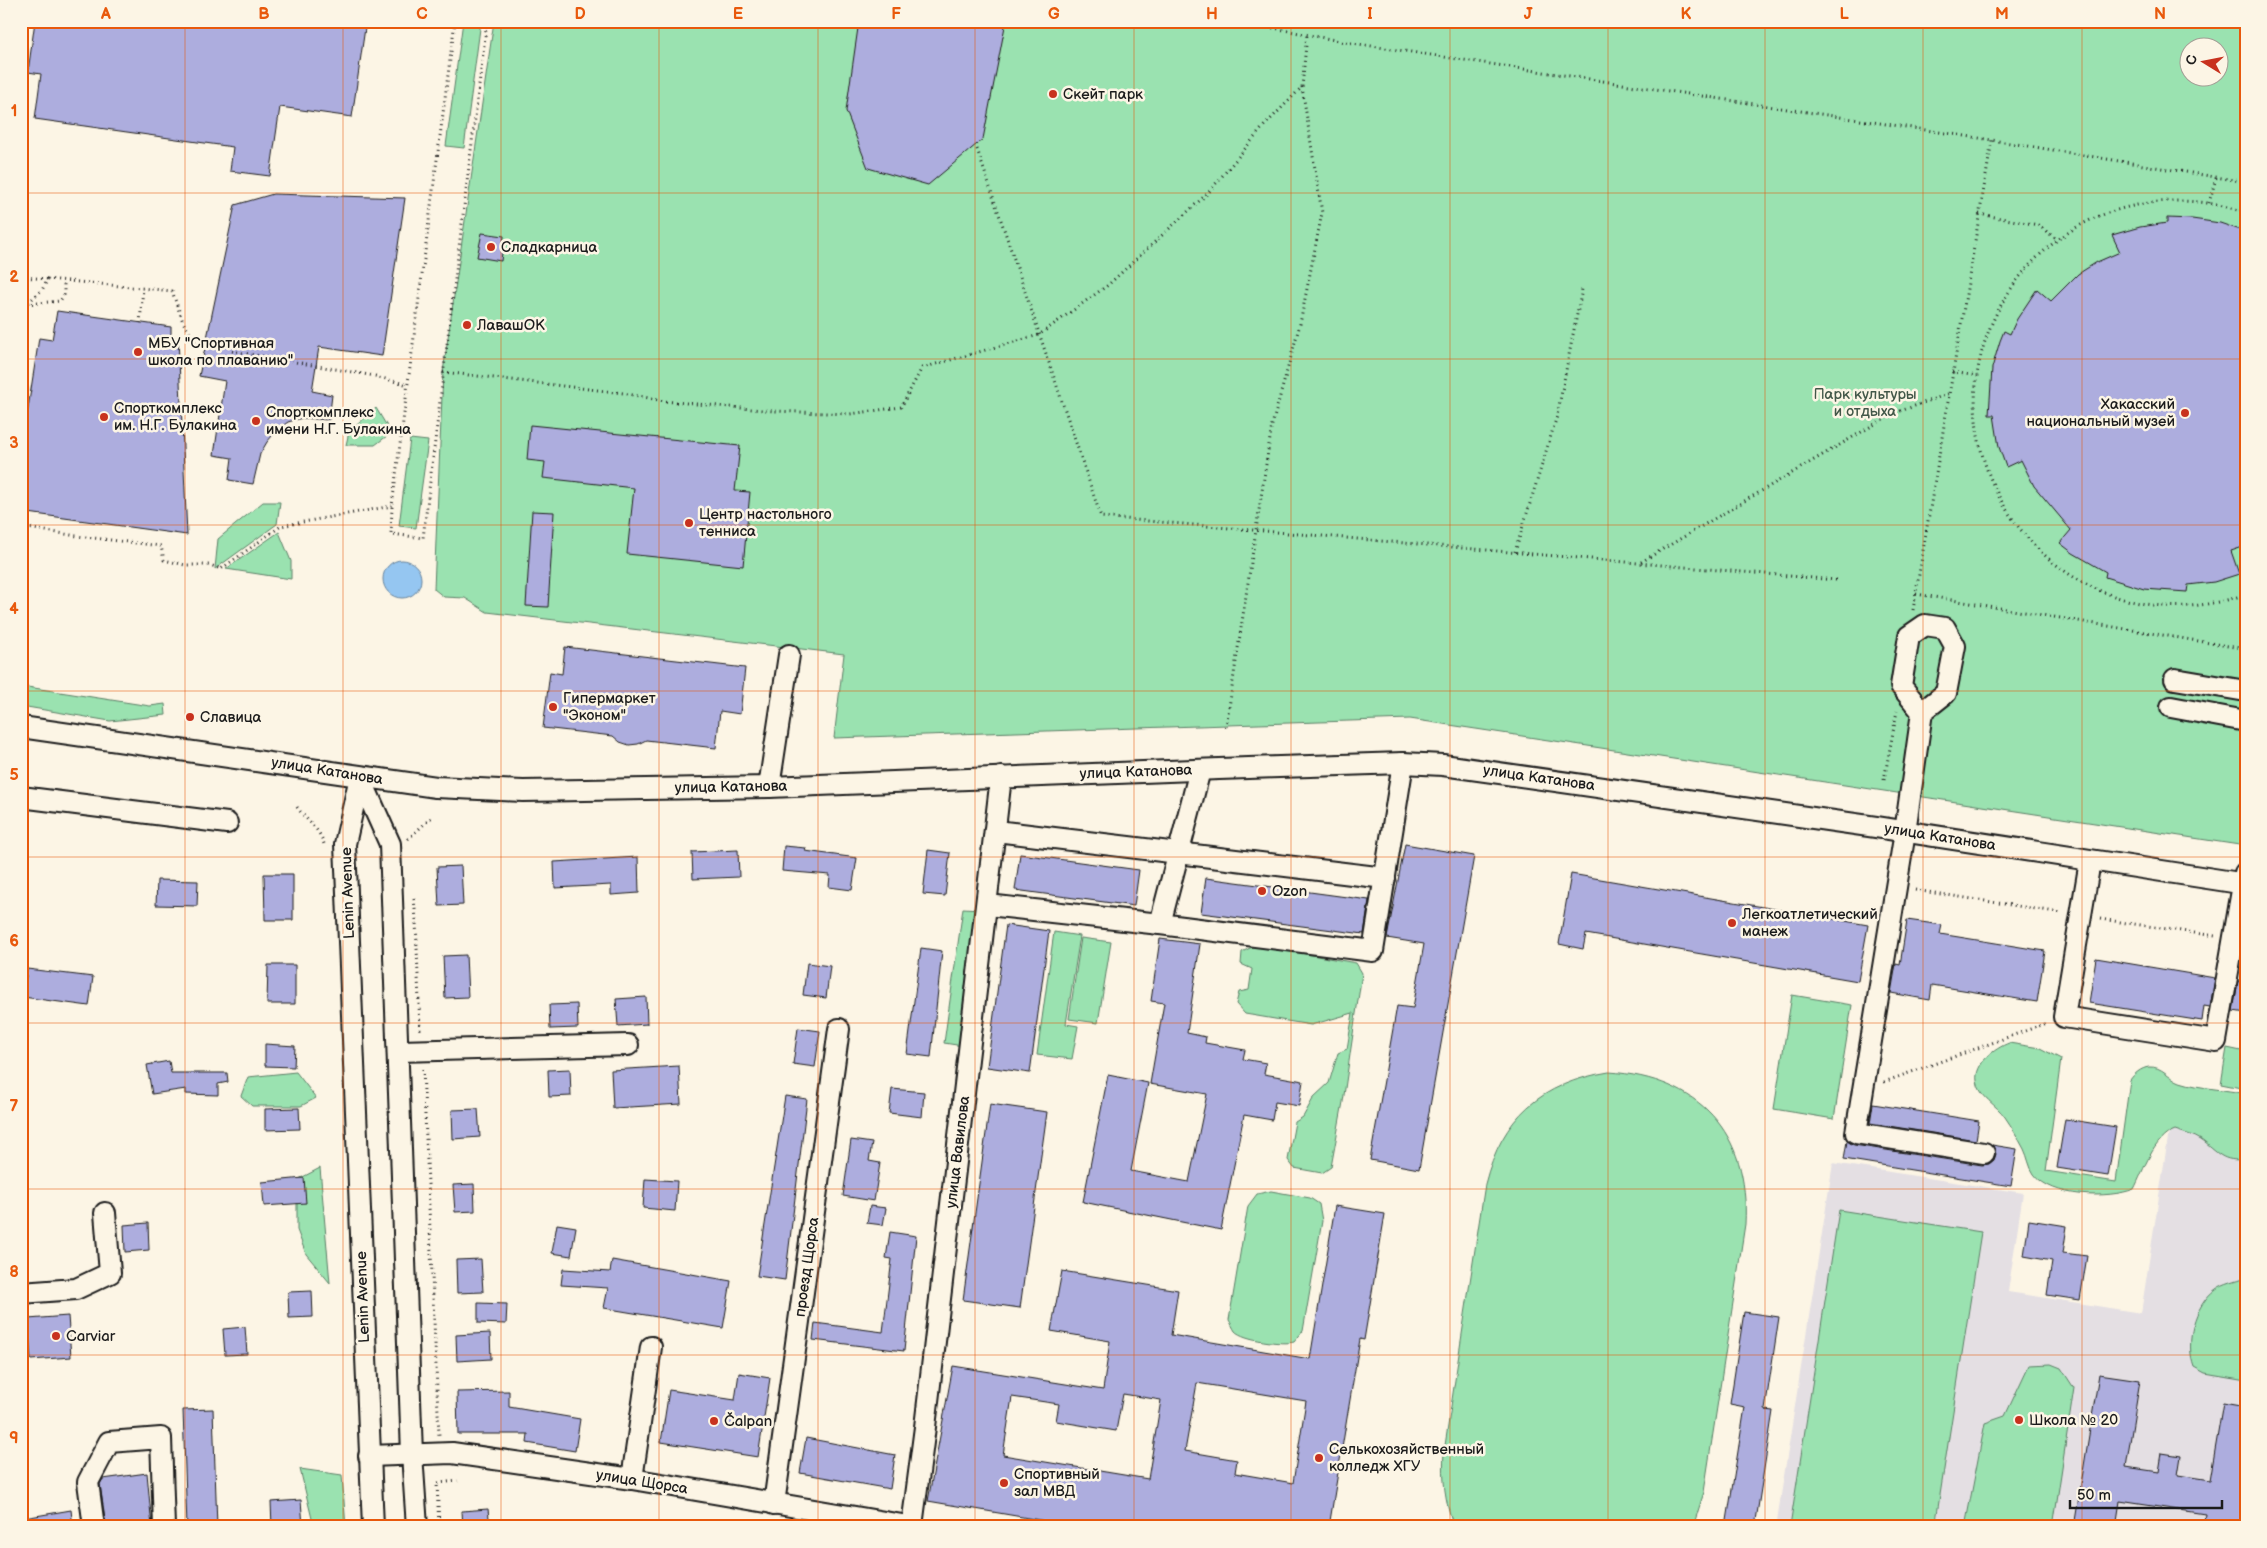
<svg xmlns="http://www.w3.org/2000/svg" width="2267" height="1548" font-family="'Balsamiq Sans',sans-serif">
  <rect width="100%" height="100%" fill="#fcf5e5"/>
  <filter id="ink" filterUnits="userSpaceOnUse"><feTurbulence type="fractalNoise" baseFrequency=".02" numOctaves="2"/><feDisplacementMap in="SourceGraphic" scale="10" xChannelSelector="R" yChannelSelector="G"/><feConvolveMatrix kernelMatrix="1 2 1 2 8 2 1 2 1" color-interpolation-filters="sRGB"/></filter>
  <g filter="url(#ink)">
    <!-- built -->
    <polygon fill="#e4dfe3" points="2174,1099 2246,1111 2246,1527 1776,1527 1833,1163 2023,1193 2008,1292 2141,1313"/>
    <!-- green -->
    <g fill="#9ae2b0" stroke="#5b7f66" fill-rule="evenodd">
      <polygon points="463,21 481,21 464,148 446,146"/>
      <path d="M494,21H2246V846L1410,719L834,738L844,654L487,612L465,598L444,597L434,589L443,372ZM2190,48H2220V78H2190Z"/>
      <polygon points="376,408 391,433 375,445 346,445 349,432"/>
      <polygon points="410,439 428,441 416,528 399,526"/>
      <polygon points="263,502 280,502 277,524 215,569 218,539"/>
      <polygon points="279,532 291,561 291,579 226,569"/>
      <polygon points="21,686 150,706 165,704 166,715 110,721 21,706"/>
      <polygon points="963,908 981,909 963,1046 944,1043"/>
      <polygon points="1054,932 1080,936 1066,1024 1078,1026 1072,1059 1037,1055"/>
      <polygon points="1081,938 1111,942 1098,1023 1069,1019"/>
      <polygon points="1256,945 1356,963 1362,973 1343,1102 1331,1167 1322,1173 1294,1168 1288,1160 1295,1122 1303,1117 1314,1097 1329,1083 1338,1053 1347,1049 1353,1013 1311,1025 1245,1014 1236,1004 1239,992 1249,990 1252,969 1241,964 1242,952"/>
      <polygon points="1792,995 1852,1005 1834,1119 1774,1109"/>
      <path d="M2009,1043L2040,1048L2061,1059L2046,1171L2116,1182L2130,1080C2134,1074 2141,1068 2149,1067C2162,1066 2169,1078 2180,1082C2202,1089 2224,1089 2246,1094V1159C2222,1163 2218,1152 2201,1140C2194,1135 2183,1133 2175,1130C2153,1138 2144,1170 2134,1189C2109,1199 2051,1198 2034,1174C2029,1167 2028,1157 2024,1149C2018,1138 2012,1127 2005,1117C1997,1105 1979,1097 1977,1081C1974,1064 1995,1048 2009,1043Z"/>
      <polygon points="2227,1048 2246,1052 2246,1089 2221,1084"/>
      <polygon points="296,1072 316,1098 301,1106 252,1106 241,1096 248,1077"/>
      <path d="M1609,1072C1699,1078 1750,1132 1745,1224L1704,1492L1693,1527H1454C1445,1501 1442,1479 1444,1452L1485,1184C1502,1117 1541,1083 1609,1072Z"/>
      <polygon points="320,1168 330,1283 306,1254 297,1230 297,1180"/>
      <path d="M1271,1191L1310,1198L1319,1204L1322,1221L1303,1331L1294,1342C1283,1345 1243,1340 1235,1331C1233,1328 1231,1323 1229,1320L1248,1206L1257,1194Z"/>
      <polygon points="1839,1210 1981,1232 1935,1527 1790,1527"/>
      <path d="M2246,1277V1380L2205,1373L2194,1367C2185,1343 2194,1305 2216,1289C2224,1283 2236,1281 2246,1277Z"/>
      <polygon points="2051,1364 2061,1368 2074,1388 2053,1527 1965,1527 1985,1423 2005,1416 2029,1365"/>
      <polygon points="300,1469 342,1475 346,1527 314,1527"/>
    </g>
    <!-- water -->
    <circle fill="#95c6f1" stroke="#65829c" cx="402" cy="579" r="19"/>
    <!-- building -->
    <g fill="#adadde" stroke="#1c1c1c" fill-rule="evenodd">
      <polygon points="35,21 366,21 352,117 280,107 270,176 230,171 233,147 35,119 41,74 28,72"/>
      <polygon points="859,21 1006,21 983,139 928,185 868,168 846,111"/>
      <polygon points="273,194 405,198 382,356 319,347 312,391 332,395 329,420 302,418 288,422 277,430 267,442 260,454 253,484 229,480 232,458 214,455 225,381 199,376 235,205"/>
      <polygon points="2167,218 2192,219 2220,223 2246,232 2246,546 2231,551 2239,574 2214,582 2188,585 2187,592 2144,589 2105,577 2106,572 2073,553 2060,543 2071,530 2034,486 2021,460 2006,467 1999,447 1994,415 1989,415 1992,368 2000,341 2004,331 2010,334 2017,319 2037,289 2051,301 2078,274 2097,262 2120,252 2112,235 2140,227 2167,223"/>
      <polygon points="482,233 504,236 501,261 477,257"/>
      <polygon points="57,311 171,327 171,337 178,338 187,535 21,512 21,453 39,338 52,340"/>
      <polygon points="530,425 740,446 735,491 750,492 743,566 627,554 634,488 543,478 545,462 527,460"/>
      <polygon points="532,511 554,512 548,607 526,606"/>
      <polygon points="565,647 745,668 740,714 720,711 716,748 646,740 638,744 629,745 620,742 613,736 543,728 550,672 562,674"/>
      <polygon points="1405,844 1474,856 1419,1169 1370,1160 1397,1006 1413,1008 1424,944 1387,938"/>
      <polygon points="784,846 806,848 805,851 857,858 852,890 829,887 830,875 782,871"/>
      <polygon points="738,850 739,877 693,879 692,852"/>
      <polygon points="928,850 950,853 945,896 923,894"/>
      <polygon points="1020,854 1139,870 1134,906 1015,890"/>
      <polygon points="638,857 639,893 611,895 611,885 555,888 554,862"/>
      <polygon points="461,866 463,905 439,906 437,867"/>
      <polygon points="264,874 293,874 293,920 265,920"/>
      <polygon points="1571,874 1868,925 1858,981 1586,934 1583,949 1559,944"/>
      <polygon points="1206,878 1369,900 1364,934 1201,913"/>
      <polygon points="157,880 198,881 197,906 156,905"/>
      <polygon points="1907,920 1942,925 1940,934 2045,951 2037,1002 1932,985 1930,1000 1891,993 1896,964 1900,965"/>
      <polygon points="1006,925 1049,931 1030,1073 987,1067"/>
      <polygon points="1160,939 1200,944 1187,1033 1206,1037 1205,1043 1245,1050 1243,1059 1266,1063 1264,1074 1303,1081 1299,1106 1275,1102 1272,1120 1244,1115 1221,1230 1083,1202 1108,1075 1148,1083 1131,1171 1189,1182 1207,1094 1150,1084 1164,1003 1151,1001"/>
      <polygon points="921,948 942,951 931,1057 907,1054"/>
      <polygon points="466,955 468,997 445,998 443,956"/>
      <polygon points="2096,958 2215,978 2210,1007 2204,1006 2202,1021 2089,1003"/>
      <polygon points="807,963 830,966 826,998 803,995"/>
      <polygon points="268,965 295,965 295,1004 267,1004"/>
      <polygon points="27,969 93,977 89,1006 23,997"/>
      <polygon points="2238,981 2246,982 2246,1013 2233,1011"/>
      <polygon points="646,997 647,1024 618,1026 616,999"/>
      <polygon points="577,1004 578,1028 550,1029 549,1005"/>
      <polygon points="798,1028 820,1031 815,1067 793,1064"/>
      <polygon points="265,1044 295,1046 294,1067 265,1066"/>
      <polygon points="169,1061 171,1073 227,1073 228,1082 218,1084 218,1095 186,1094 186,1089 152,1094 147,1065"/>
      <polygon points="679,1066 681,1104 613,1108 611,1070"/>
      <polygon points="570,1069 571,1096 549,1097 548,1070"/>
      <polygon points="892,1089 924,1092 922,1117 889,1113"/>
      <polygon points="785,1096 807,1099 785,1280 757,1276"/>
      <polygon points="990,1104 1047,1112 1020,1308 963,1300"/>
      <polygon points="1873,1104 1979,1121 1976,1140 1870,1123"/>
      <polygon points="299,1108 300,1129 265,1130 265,1109"/>
      <polygon points="478,1109 480,1137 453,1139 452,1110"/>
      <polygon points="2065,1119 2116,1127 2108,1176 2057,1168"/>
      <polygon points="851,1140 872,1143 869,1161 880,1163 874,1201 843,1196"/>
      <polygon points="1847,1141 1854,1145 1982,1165 1989,1164 1994,1160 1996,1154 1992,1145 2017,1149 2011,1186 1844,1159"/>
      <polygon points="304,1178 306,1203 264,1206 262,1182"/>
      <polygon points="645,1179 677,1181 675,1211 643,1208"/>
      <polygon points="474,1184 475,1211 455,1212 453,1185"/>
      <polygon points="870,1206 886,1208 883,1225 867,1223"/>
      <path d="M1335,1206L1385,1214L1364,1340L1360,1339L1329,1527H1081L928,1501L953,1366L1103,1390L1110,1341L1051,1331L1062,1271L1178,1290L1171,1335L1310,1359ZM1197,1383L1306,1401L1293,1483L1235,1473L1237,1460L1185,1451ZM1123,1394L1161,1400L1148,1479L1003,1455L1012,1397L1059,1404L1056,1421L1116,1431Z"/>
      <polygon points="2029,1220 2067,1226 2063,1253 2087,1256 2080,1300 2047,1295 2052,1261 2024,1256"/>
      <polygon points="148,1223 149,1250 125,1252 124,1225"/>
      <polygon points="557,1224 576,1227 571,1256 552,1253"/>
      <polygon points="890,1232 916,1236 904,1351 813,1340 815,1323 883,1332 892,1259 886,1258"/>
      <polygon points="481,1259 483,1292 457,1293 456,1260"/>
      <polygon points="612,1260 731,1281 723,1328 604,1308 608,1288 561,1285 563,1269 610,1272"/>
      <polygon points="312,1291 313,1317 289,1318 288,1292"/>
      <polygon points="478,1303 507,1304 506,1324 478,1323"/>
      <polygon points="1744,1312 1779,1317 1765,1410 1773,1411 1755,1527 1726,1527 1745,1407 1730,1404"/>
      <polygon points="68,1316 71,1357 31,1360 28,1319"/>
      <polygon points="245,1327 247,1354 225,1355 223,1329"/>
      <polygon points="490,1333 491,1359 457,1361 456,1335"/>
      <polygon points="739,1373 770,1378 758,1457 661,1442 669,1390 735,1400"/>
      <polygon points="2099,1374 2140,1380 2126,1467 2159,1472 2162,1453 2181,1456 2178,1475 2210,1480 2223,1403 2246,1407 2246,1527 2203,1527 2205,1514 2120,1501 2116,1527 2074,1527"/>
      <polygon points="509,1391 509,1407 580,1419 575,1451 527,1443 528,1434 458,1434 457,1392"/>
      <polygon points="213,1409 217,1527 187,1527 183,1410"/>
      <polygon points="806,1438 895,1455 890,1489 800,1473"/>
      <polygon points="147,1473 152,1527 106,1527 100,1484 103,1479"/>
      <polygon points="301,1500 303,1526 272,1527 271,1502"/>
      <polygon points="488,1509 490,1527 463,1527 462,1511"/>
      <polygon points="71,1510 73,1527 25,1527 24,1518"/>
    </g>
    <g fill="none" stroke-linecap="round" stroke-linejoin="round">
      <!-- minor casing -->
      <g stroke="#1c1c1c" stroke-width="24">
        <g id="minor">
          <polyline points="2175,679 2246,691"/>
          <polyline points="2171,707 2246,721"/>
          <polyline points="1922,712 1901,686 1909,636 1925,625 1945,628 1955,646 1946,693 1922,712 1905,832 1856,1133 1984,1153"/>
          <polyline points="21,727 436,787 523,791 769,787 1219,769 1403,763 1443,765 1876,827 2246,884"/>
          <polyline points="360,777 390,844 412,1454 417,1527"/>
          <polyline points="360,777 345,844 373,1527"/>
          <polyline points="769,787 789,655"/>
          <polyline points="21,797 227,823"/>
          <polyline points="996,831 1385,878"/>
          <polyline points="2090,861 2064,1017 2216,1041 2245,873"/>
          <polyline points="988,905 1160,924 1373,951 1403,763"/>
          <polyline points="1160,924 1200,770"/>
          <polyline points="399,1051 628,1045"/>
          <polyline points="21,1293 76,1289 110,1273 105,1213"/>
          <polyline points="369,1456 452,1453 632,1479 914,1527"/>
          <polyline points="632,1479 651,1347"/>
          <polyline points="774,1504 839,1029"/>
          <polyline points="912,1526 925,1427 1001,777"/>
          <polyline points="94,1527 88,1482 109,1442 161,1438 164,1527"/>
        </g>
      </g>
      <!-- path -->
      <g stroke="#1c1c1c" stroke-width="3" stroke-dasharray="1 4" stroke-linecap="butt">
        <polyline points="455,21 392,506 391,534 423,538 487,21"/>
        <polyline points="1238,21 1345,42 1992,140 2246,182"/>
        <polyline points="977,149 1101,517 1836,580"/>
        <polyline points="2209,203 2216,178"/>
        <path d="M2246,213C2198,195 2144,198 2097,217C2060,233 2028,261 2007,295C1905,456 2065,659 2246,594"/>
        <polyline points="1979,214 2038,225 2058,240"/>
        <polyline points="21,277 48,279"/>
        <polyline points="27,304 60,301 64,295 64,281"/>
        <polyline points="21,309 42,290 48,279 172,291 183,322 197,345 203,346"/>
        <polyline points="140,323 143,288"/>
        <polyline points="232,351 375,376 408,385"/>
        <polyline points="443,372 623,393 664,401 774,411 850,414 901,407 922,368 1039,335 1108,285 1208,193 1264,126 1302,87 1307,34"/>
        <polyline points="1952,372 1977,376"/>
        <polyline points="21,527 77,536 161,546 164,560 185,565 210,565 221,569 281,526 392,506"/>
        <polyline points="1515,552 1557,416 1582,289"/>
        <polyline points="1641,562 1892,414 1948,394"/>
        <polyline points="1916,594 2246,649"/>
        <polyline points="1913,610 1992,140"/>
        <polyline points="1226,727 1272,425 1300,324 1322,213 1302,87"/>
        <polyline points="1884,780 1897,711"/>
        <path d="M297,807C307,822 318,826 324,844"/>
        <polyline points="408,839 433,816"/>
        <polyline points="1915,890 2062,913"/>
        <polyline points="414,899 416,919 420,1031"/>
        <polyline points="2100,919 2215,936"/>
        <polyline points="423,1069 439,1435"/>
        <polyline points="1884,1082 2047,1023"/>
        <polyline points="439,1527 437,1483 458,1481"/>
      </g>
      <!-- minor -->
      <use href="#minor" stroke="#fcf5e5" stroke-width="20"/>
    </g>
  </g>
  <!-- grid -->
  <path fill="none" stroke="#e8590c" stroke-width="1" stroke-opacity="0.55" d="M185,21V1527M343,21V1527M501,21V1527M659,21V1527M818,21V1527M975,21V1527M1134,21V1527M1291,21V1527M1450,21V1527M1608,21V1527M1765,21V1527M1923,21V1527M2082,21V1527M21,193H2246M21,359H2246M21,525H2246M21,691H2246M21,857H2246M21,1023H2246M21,1189H2246M21,1355H2246"/>
  <!-- markers -->
  <g fill="#c8321e" stroke="#fcf5e5" stroke-width="2">
    <circle cx="1053" cy="94" r="5"/>
    <circle cx="491" cy="247" r="5"/>
    <circle cx="467" cy="325" r="5"/>
    <circle cx="138" cy="352" r="5"/>
    <circle cx="2185" cy="413" r="5"/>
    <circle cx="104" cy="417" r="5"/>
    <circle cx="256" cy="421" r="5"/>
    <circle cx="689" cy="523" r="5"/>
    <circle cx="553" cy="707" r="5"/>
    <circle cx="190" cy="717" r="5"/>
    <circle cx="1262" cy="891" r="5"/>
    <circle cx="1732" cy="923" r="5"/>
    <circle cx="56" cy="1336" r="5"/>
    <circle cx="2019" cy="1420" r="5"/>
    <circle cx="714" cy="1421" r="5"/>
    <circle cx="1319" cy="1458" r="5"/>
    <circle cx="1004" cy="1483" r="5"/>
  </g>
  <g text-anchor="middle" dominant-baseline="central" stroke-width="5" stroke-linejoin="round" paint-order="stroke">
    <!-- poi labels -->
    <g font-size="15" fill="#1c1c1c" stroke="#fcf5e5" text-anchor="start">
      <text x="1063" y="94">Скейт парк</text>
      <text x="501" y="247">Сладкарница</text>
      <text x="477" y="325">ЛавашOK</text>
      <text x="148" y="343">МБУ "Спортивная<tspan x="148" dy="17">школа по плаванию"</tspan></text>
      <text x="2175" y="404" text-anchor="end">Хакасский<tspan x="2175" dy="17">национальный музей</tspan></text>
      <text x="114" y="408">Спорткомплекс<tspan x="114" dy="17">им. Н.Г. Булакина</tspan></text>
      <text x="266" y="412">Спорткомплекс<tspan x="266" dy="17">имени Н.Г. Булакина</tspan></text>
      <text x="699" y="514">Центр настольного<tspan x="699" dy="17">тенниса</tspan></text>
      <text x="563" y="698">Гипермаркет<tspan x="563" dy="17">"Эконом"</tspan></text>
      <text x="200" y="717">Славица</text>
      <text x="1272" y="891">Ozon</text>
      <text x="1742" y="914">Легкоатлетический<tspan x="1742" dy="17">манеж</tspan></text>
      <text x="66" y="1336">Carviar</text>
      <text x="2029" y="1420">Школа № 20</text>
      <text x="724" y="1421">Čalpan</text>
      <text x="1329" y="1449">Селькохозяйственный<tspan x="1329" dy="17">колледж ХГУ</tspan></text>
      <text x="1014" y="1474">Спортивный<tspan x="1014" dy="17">зал МВД</tspan></text>
    </g>
    <!-- park labels -->
    <g font-size="15" fill="#425748" stroke="#fcf5e5">
      <text x="1865" y="394">Парк культуры<tspan x="1865" dy="17">и отдыха</tspan></text>
    </g>
    <!-- street labels -->
    <g font-size="15" fill="#1c1c1c" stroke="#fcf5e5">
      <text transform="translate(327 771) rotate(9)">улица Катанова</text>
      <text transform="translate(1136 772) rotate(-2)">улица Катанова</text>
      <text transform="translate(1539 778) rotate(8)">улица Катанова</text>
      <text transform="translate(731 787) rotate(-1)">улица Катанова</text>
      <text transform="translate(1940 837) rotate(9)">улица Катанова</text>
      <text transform="translate(348 893) rotate(-92)">Lenin Avenue</text>
      <text transform="translate(958 1152) rotate(-83)">улица Вавилова</text>
      <text transform="translate(807 1267) rotate(-82)">проезд Щорса</text>
      <text transform="translate(363 1297) rotate(-92)">Lenin Avenue</text>
      <text transform="translate(642 1482) rotate(9)">улица Щорса</text>
    </g>
  </g>
  <!-- margin -->
  <rect width="2267" height="1548" fill="none" stroke="#fcf5e5" stroke-width="55"/>
  <!-- north arrow -->
  <g transform="translate(2204 62) rotate(280)"><circle r="24" fill="#fcf5e5" stroke="#a29e95"/>
  <path d="M0-4L9 19L0 12L-9 19Z" fill="#c8321e"/>
  <text y="-8" font-size="14" font-weight="bold" text-anchor="middle" fill="#1c1c1c">С</text>
  </g>
  <!-- scale -->
  <path d="M2070 1500v8h152v-8" fill="none" stroke="#1c1c1c" stroke-width="2.5"/>
  <text x="2077" y="1500" font-size="15" fill="#1c1c1c" stroke="#fcf5e5" stroke-width="4" paint-order="stroke">50 m</text>
  <rect x="28" y="28" width="2212" height="1492" fill="none" stroke="#e8590c" stroke-width="2"/>
  <g font-size="16" text-anchor="middle" font-weight="bold" fill="#e8590c">
    <text x="106" y="19">A</text>
    <text x="264" y="19">B</text>
    <text x="422" y="19">C</text>
    <text x="580" y="19">D</text>
    <text x="738" y="19">E</text>
    <text x="896" y="19">F</text>
    <text x="1054" y="19">G</text>
    <text x="1212" y="19">H</text>
    <text x="1370" y="19">I</text>
    <text x="1528" y="19">J</text>
    <text x="1686" y="19">K</text>
    <text x="1844" y="19">L</text>
    <text x="2002" y="19">M</text>
    <text x="2160" y="19">N</text>
    <text x="14" y="116">1</text>
    <text x="14" y="282">2</text>
    <text x="14" y="448">3</text>
    <text x="14" y="614">4</text>
    <text x="14" y="780">5</text>
    <text x="14" y="946">6</text>
    <text x="14" y="1111">7</text>
    <text x="14" y="1277">8</text>
    <text x="14" y="1443">9</text>
  </g>
</svg>
